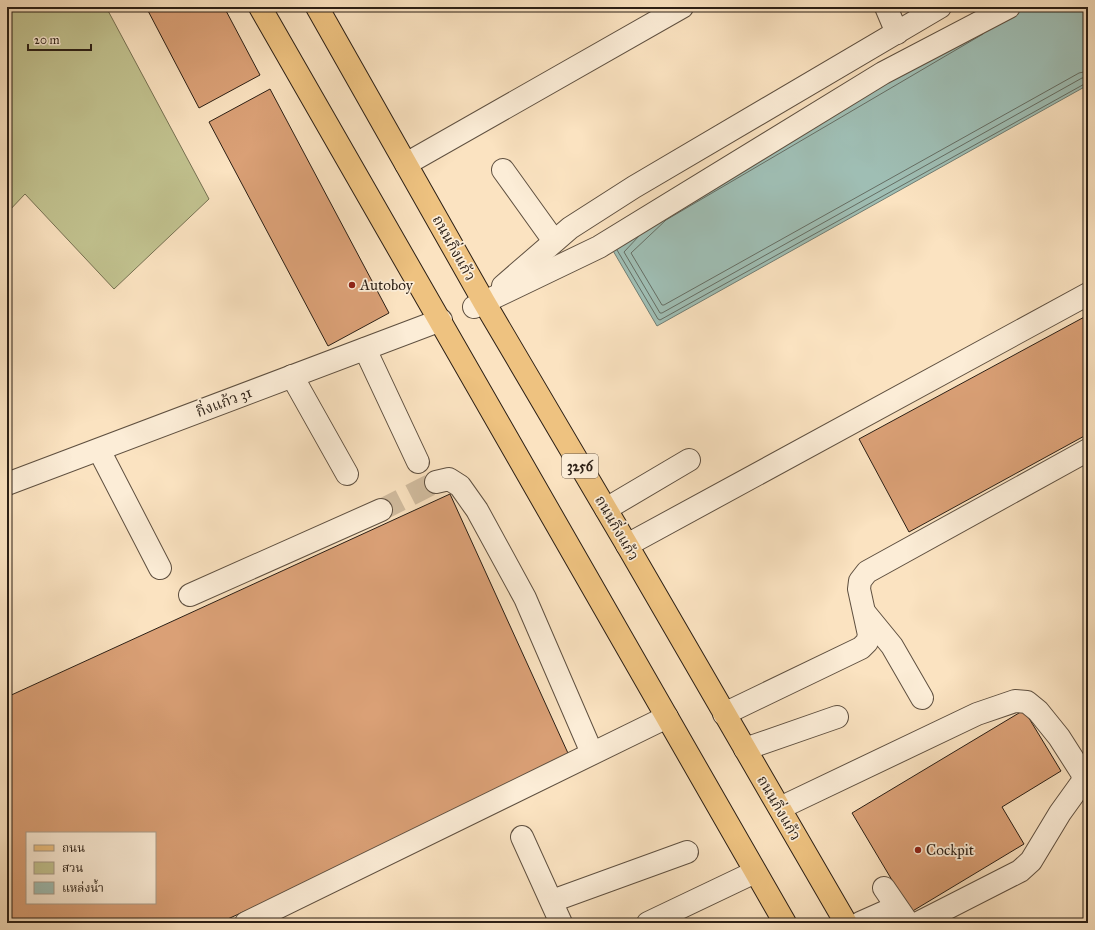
<svg xmlns="http://www.w3.org/2000/svg" width="1095" height="930" font-family="'IM FELL Great Primer','Noto Serif Thai',serif">
  <rect width="100%" height="100%" fill="#fbe3c1"/>
  <filter id="stains"><feTurbulence type="fractalNoise" baseFrequency=".005" numOctaves="4"/><feColorMatrix values="0 0 0 0 .2 0 0 0 0 .09 0 0 0 0 .02 0 0 0 .5 -.17"/></filter>
  <radialGradient id="worn" r=".72"><stop offset=".6" stop-color="#630" stop-opacity="0"/><stop offset="1" stop-color="#630" stop-opacity=".3"/></radialGradient>
  <!-- green -->
  <polygon fill="#c2c390" stroke="#767152" points="7,7 106,7 209,199 114,289 25,194 7,213"/>
  <!-- water -->
  <polygon fill="#9fbeb4" stroke="#717e74" points="1000,7 1088,7 1088,85 657,326 612,249"/>
  <g fill="none" stroke-linecap="round" stroke-linejoin="round">
    <!-- shore -->
    <g stroke="#656e64" stroke-width="1">
      <polyline points="983,34 666,220 631,253 662,305 664,305 1079,73 1088,71"/>
      <polyline points="639,236 624,252 660,313 662,313 1082,78 1088,77"/>
      <polyline points="617,250 658,319 660,320 1088,82"/>
    </g>
  </g>
  <!-- building -->
  <g fill="#daa076" stroke="#2b1f15" fill-rule="evenodd">
    <polygon points="146,7 224,7 260,75 199,108"/>
    <polygon points="270,89 389,313 328,346 209,122"/>
    <polygon points="1088,315 1088,434 909,532 859,439"/>
    <path d="M450,494L572,762L219,923H12L7,913V697ZM27,833H155V903H27Z"/>
    <polygon points="1024,710 1061,771 1002,807 1024,844 911,912 852,813"/>
  </g>
  <g fill="none" stroke-linecap="round" stroke-linejoin="round">
    <!-- minor-tunnel -->
    <polyline stroke="#d1bc9f" stroke-width="22" stroke-dasharray="22 11" stroke-linecap="butt" points="381,510 436,482"/>
    <!-- minor casing -->
    <g stroke="#5f5040" stroke-width="24">
      <g id="minor">
        <polyline points="886,7 897,33"/>
        <polyline points="406,164 682,7"/>
        <polyline points="503,170 554,241"/>
        <polyline points="503,286 570,228 634,187 940,7"/>
        <polyline points="474,307 599,247 883,73 1009,7"/>
        <polyline points="365,349 418,462"/>
        <polyline points="292,376 347,474"/>
        <polyline points="99,450 160,568"/>
        <polyline points="436,482 449,479 460,486 477,510 525,598 592,753"/>
        <polyline points="7,484 441,320"/>
        <polyline points="606,509 689,460"/>
        <polyline points="627,545 1088,294"/>
        <polyline points="190,595 381,510"/>
        <polyline points="865,613 892,646 922,698"/>
        <polyline points="724,714 861,648 867,642 869,635 859,589 860,581 867,572 1088,450"/>
        <polyline points="745,749 837,717"/>
        <polyline points="780,808 977,714 1015,701 1027,702 1038,711 1059,737 1082,773 1083,781 1060,813 1031,861 1020,871 918,923"/>
        <polyline points="522,837 561,923"/>
        <polyline points="884,888 908,923"/>
        <polyline points="552,901 687,852"/>
        <polyline points="246,923 667,717"/>
        <polyline points="648,923 755,872"/>
        <polyline points="860,923 896,907"/>
      </g>
    </g>
    <!-- major casing -->
    <g stroke="#2b1f15" stroke-width="24">
      <g id="major">
        <polyline points="260,7 785,923"/>
        <polyline points="317,7 484,302 627,545 846,923"/>
      </g>
    </g>
    <!-- minor -->
    <use href="#minor" stroke="#fcedd7" stroke-width="22"/>
    <!-- major -->
    <use href="#major" stroke="#eec280" stroke-width="22"/>
  </g>
  <!-- markers -->
  <g fill="#8f2418" stroke="#fcedd7" stroke-width="1.5">
    <circle cx="352" cy="285" r="4"/>
    <circle cx="918" cy="850" r="4"/>
  </g>
  <g text-anchor="middle" dominant-baseline="central" stroke-width="3.5" stroke-linejoin="round" paint-order="stroke">
    <!-- shield labels -->
    <rect fill="#fcedd7" stroke="#6a5d4f" stroke-width="1" x="562" y="454" width="36" height="24" rx="3"/>
    <g font-size="14" font-weight="bold" fill="#2b1f15">
      <text x="580" y="466">3256</text>
    </g>
    <!-- street labels -->
    <g font-size="15" fill="#2b1f15" stroke="#fcedd7">
      <text transform="translate(454 248) rotate(61)">ถนนกิ่งแก้ว</text>
      <text transform="translate(224 402) rotate(-21)">กิ่งแก้ว 31</text>
      <text transform="translate(617 528) rotate(60)">ถนนกิ่งแก้ว</text>
      <text transform="translate(779 808) rotate(60)">ถนนกิ่งแก้ว</text>
    </g>
    <!-- poi labels -->
    <g font-size="15" fill="#2b1f15" stroke="#fcedd7" text-anchor="start">
      <text x="360" y="285">Autoboy</text>
      <text x="926" y="850">Cockpit</text>
    </g>
  </g>
  <!-- margin -->
  <rect width="1095" height="930" fill="none" stroke="#fbe3c1" stroke-width="24"/>
  <rect x="8" y="8" width="1079" height="914" fill="none" stroke="#2b1f15" stroke-width="2"/>
  <rect x="12" y="12" width="1071" height="906" fill="none" stroke="#2b1f15"/>
  <!-- legend -->
  <rect x="26" y="832" width="130" height="72" fill="#fcedd7" stroke="#a89b89"/>
  <rect x="34" y="845" width="20" height="6" fill="#eec280" stroke="#a89b89"/>
  <text x="62" y="852" font-size="12" fill="#2b1f15">ถนน</text>
  <rect x="34" y="862" width="20" height="12" fill="#c2c390" stroke="#a89b89"/>
  <text x="62" y="872" font-size="12" fill="#2b1f15">สวน</text>
  <rect x="34" y="882" width="20" height="12" fill="#9fbeb4" stroke="#a89b89"/>
  <text x="62" y="892" font-size="12" fill="#2b1f15">แหล่งน้ำ</text>
  <!-- scale -->
  <path d="M28 44v6h63v-6" fill="none" stroke="#2b1f15" stroke-width="2"/>
  <text x="34" y="44" font-size="12" fill="#2b1f15" stroke="#fcedd7" stroke-width="3" paint-order="stroke">20 m</text>
  <rect width="100%" height="100%" filter="url(#stains)"/>
  <rect width="100%" height="100%" fill="url(#worn)"/>
</svg>
